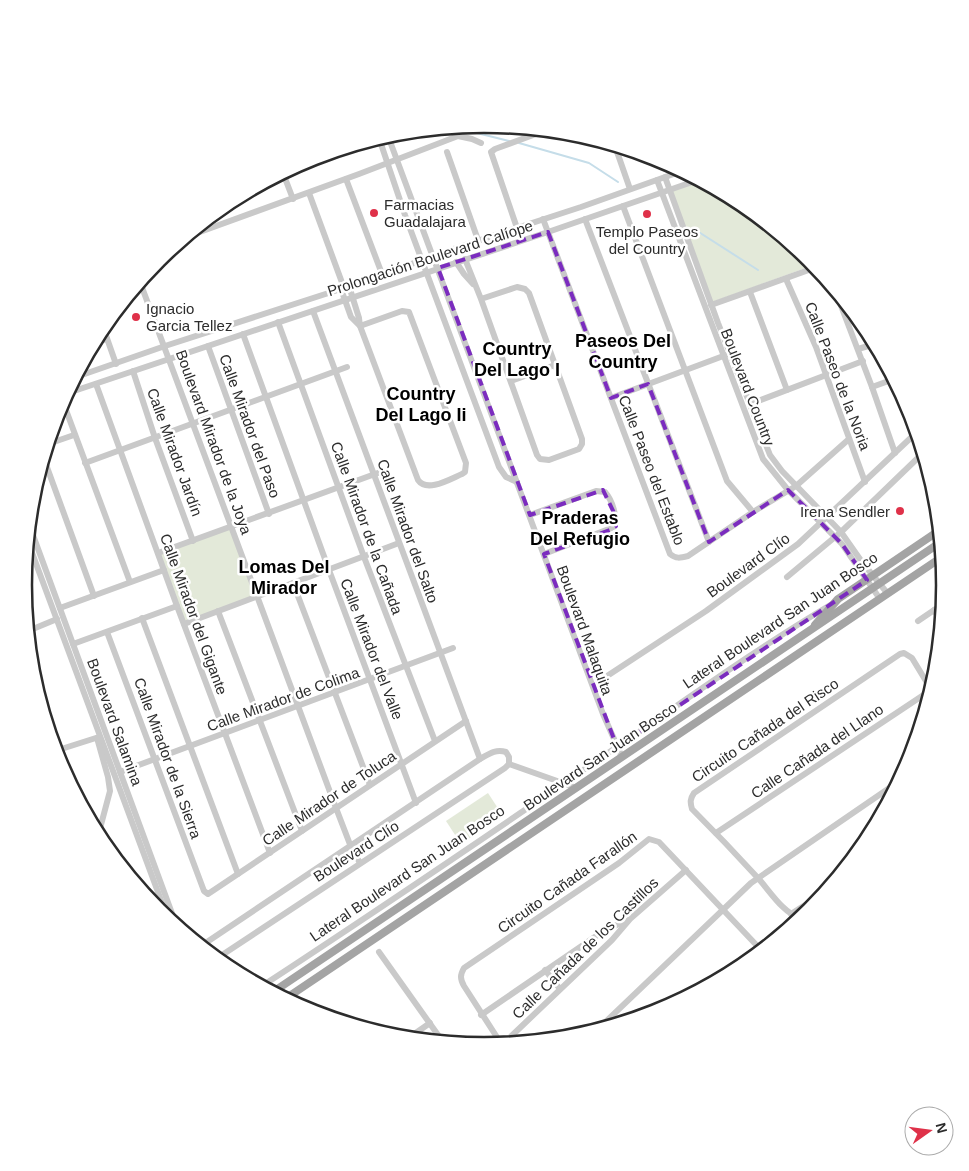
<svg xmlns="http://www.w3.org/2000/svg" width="969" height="1171" font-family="Helvetica,sans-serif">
  <rect width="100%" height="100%" fill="#fff"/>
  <!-- green -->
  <g fill="#e3e9d9">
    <polygon points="701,181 741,203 814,265 712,302 672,191"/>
    <polygon points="232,528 259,596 184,625 158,555"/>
    <polygon points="488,793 503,816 461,844 446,821"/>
  </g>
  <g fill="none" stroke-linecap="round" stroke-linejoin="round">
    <!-- stream -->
    <g stroke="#c5dde9" stroke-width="2">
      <polyline points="463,127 465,130 509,141"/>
      <polyline points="519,143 589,163 618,182"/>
      <polyline points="694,229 758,270"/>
    </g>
    <!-- minor -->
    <g stroke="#c9c9c9" stroke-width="6">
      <polyline points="388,136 603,714 622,757"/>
      <polyline points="379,138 405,215 499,467 506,477 517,482"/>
      <polyline points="615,146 630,189"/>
      <polyline points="447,152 478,240"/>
      <polyline points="283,173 293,199"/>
      <polyline points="665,177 718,323 770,455 782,471 841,532 862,562 888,594"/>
      <polyline points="346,179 382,274"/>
      <polyline points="657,180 763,459 788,490 842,544 880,599"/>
      <polyline points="309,193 344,288"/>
      <polyline points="623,206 727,481 753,512"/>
      <path d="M543,219L670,554C676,559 680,558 688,556L753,512L796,486L849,439"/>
      <polyline points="585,219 709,542"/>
      <polyline points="517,228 491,152 495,149 544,131"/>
      <polyline points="186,237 359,174 458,136 472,139 481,143"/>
      <polyline points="465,259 481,299 537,455 540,459 549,460 579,449 582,444 582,439 529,293 525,289 517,287 481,299"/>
      <polyline points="456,262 464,274 473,284"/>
      <polyline points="786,279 816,347 865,482"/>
      <polyline points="140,282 336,808 351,847 360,863"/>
      <path d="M349,286L359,318L360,326L418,480C427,493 450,479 462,474L465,472L466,463L409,312L402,311L360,326"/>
      <polyline points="341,289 351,317 360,326"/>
      <polyline points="835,290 872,387 895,453"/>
      <polyline points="750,292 787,390"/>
      <polyline points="711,305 817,267"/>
      <polyline points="313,311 480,759"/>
      <polyline points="278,322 364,557 435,741"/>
      <polyline points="103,327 116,364"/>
      <polyline points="243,334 329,570 416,803"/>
      <polyline points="94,343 107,339"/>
      <polyline points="208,346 269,514"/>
      <polyline points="858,349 875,344"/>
      <polyline points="133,371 155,438 193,541"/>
      <polyline points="76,377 165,346 344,288 459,247 581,207 682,171"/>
      <polyline points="511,381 555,365"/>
      <polyline points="96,384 177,606 270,853"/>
      <polyline points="872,387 894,379"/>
      <polyline points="68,393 548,232 698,180"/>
      <polyline points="611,398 726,355"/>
      <polyline points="63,402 130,582"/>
      <polyline points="750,404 863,361"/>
      <polyline points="48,444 74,435"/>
      <polyline points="44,459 94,596"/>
      <polyline points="85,463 347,367"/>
      <path d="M530,515L596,491L605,492C612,500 618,517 614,527L544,554"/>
      <polyline points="30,527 177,927"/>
      <polyline points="28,542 168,919"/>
      <polyline points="158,553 386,470"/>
      <polyline points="787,577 841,532 923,453"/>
      <polyline points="293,583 370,785"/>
      <polyline points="60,608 164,570"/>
      <polyline points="934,610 942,622"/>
      <polyline points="218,611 302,831"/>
      <polyline points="142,618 238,874"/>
      <polyline points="918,621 943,604"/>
      <polyline points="184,624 399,543"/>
      <polyline points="28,631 57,619"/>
      <polyline points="107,632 204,891 208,894 466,721"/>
      <polyline points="73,644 177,606"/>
      <polyline points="601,680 706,611 798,544 917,432"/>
      <polyline points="34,681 61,750 68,779"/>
      <polyline points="97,738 108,777 110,791 98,836"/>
      <polyline points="55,751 99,737"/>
      <polyline points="509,764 577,788"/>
      <polyline points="120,772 453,648"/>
      <polyline points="716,833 931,690"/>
      <polyline points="791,914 827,891"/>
      <path d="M801,919C782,912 770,891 757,877C736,854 714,831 692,809C690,802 690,799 694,793L900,654L904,653L912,658L932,691"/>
      <polyline points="191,938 205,942"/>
      <path d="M201,946L480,759C489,754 495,749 506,752L509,757V764"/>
      <polyline points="379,952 443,1042"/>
      <polyline points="216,959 505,768 509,764"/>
      <polyline points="545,970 560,989"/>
      <polyline points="735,972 759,948"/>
      <path d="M262,986C378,910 493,832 608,753C682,703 754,650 832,604"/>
      <polyline points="481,1015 605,930 626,921"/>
      <polyline points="596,1031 751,883 901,780"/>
      <polyline points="407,1039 430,1023"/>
      <polyline points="503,1044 612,940 630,919 686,870"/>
      <path d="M502,1045L464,986C460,979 460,975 464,968L619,863L649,839L659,842L762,951"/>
    </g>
    <!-- major -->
    <g stroke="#a4a4a4" stroke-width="8">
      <polyline points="815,625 838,599 940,530"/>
      <polyline points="273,992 941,542"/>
      <polyline points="285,999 942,557"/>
    </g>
  </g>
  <!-- marked area -->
  <path fill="none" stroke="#7b2cbf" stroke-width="4" stroke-dasharray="10 6" stroke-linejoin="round" d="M548,232L611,398L648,384L709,542L788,490L842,544L867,580L617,747L544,554L610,530L616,526V517L603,490L530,515L438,268Z"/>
  <!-- markers -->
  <g fill="#df3149" stroke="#fff" stroke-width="2">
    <circle cx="374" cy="213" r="5"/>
    <circle cx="647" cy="214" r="5"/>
    <circle cx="136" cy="317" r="5"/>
    <circle cx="900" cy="511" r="5"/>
  </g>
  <g text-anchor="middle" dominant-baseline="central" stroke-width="5" stroke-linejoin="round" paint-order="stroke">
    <!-- poi labels -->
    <g font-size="15" fill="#2c2c2c" stroke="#fff" text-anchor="start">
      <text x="384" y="204">Farmacias<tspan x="384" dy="17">Guadalajara</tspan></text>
      <text x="647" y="231" text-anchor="middle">Templo Paseos<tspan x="647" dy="17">del Country</tspan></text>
      <text x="146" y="308">Ignacio<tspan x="146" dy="17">Garcia Tellez</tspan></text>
      <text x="890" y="511" text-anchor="end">Irena Sendler</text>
    </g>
    <!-- street labels -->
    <g font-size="15" fill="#2c2c2c" stroke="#fff">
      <text transform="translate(430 258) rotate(-18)">Prolongación Boulevard Calíope</text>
      <text transform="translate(838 376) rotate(69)">Calle Paseo de la Noria</text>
      <text transform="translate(748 387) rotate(69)">Boulevard Country</text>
      <text transform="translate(250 426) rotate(70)">Calle Mirador del Paso</text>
      <text transform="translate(214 442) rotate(70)">Boulevard Mirador de la Joya</text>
      <text transform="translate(175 452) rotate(70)">Calle Mirador Jardín</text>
      <text transform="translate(652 470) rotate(69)">Calle Paseo del Establo</text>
      <text transform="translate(367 528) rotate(70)">Calle Mirador de la Cañada</text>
      <text transform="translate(408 531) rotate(70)">Calle Mirador del Salto</text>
      <text transform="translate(748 565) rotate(-36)">Boulevard Clío</text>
      <text transform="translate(194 614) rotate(70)">Calle Mirador del Gigante</text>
      <text transform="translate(780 620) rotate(-34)">Lateral Boulevard San Juan Bosco</text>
      <text transform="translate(585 630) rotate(70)">Boulevard Malaquita</text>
      <text transform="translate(372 649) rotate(69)">Calle Mirador del Valle</text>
      <text transform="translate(283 699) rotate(-20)">Calle Mirador de Colima</text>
      <text transform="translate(115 722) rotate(70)">Boulevard Salamina</text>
      <text transform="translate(765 730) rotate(-34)">Circuito Cañada del Risco</text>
      <text transform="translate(817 751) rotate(-34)">Calle Cañada del Llano</text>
      <text transform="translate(600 756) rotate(-34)">Boulevard San Juan Bosco</text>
      <text transform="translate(168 758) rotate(70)">Calle Mirador de la Sierra</text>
      <text transform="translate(329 798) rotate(-34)">Calle Mirador de Toluca</text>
      <text transform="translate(356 851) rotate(-33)">Boulevard Clío</text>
      <text transform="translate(407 873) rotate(-34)">Lateral Boulevard San Juan Bosco</text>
      <text transform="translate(567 882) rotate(-35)">Circuito Cañada Farallón</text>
      <text transform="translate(585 948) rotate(-44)">Calle Cañada de los Castillos</text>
    </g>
    <!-- quarter labels -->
    <g font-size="18" font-weight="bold" fill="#000" stroke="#fff">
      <text x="623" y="341">Paseos Del<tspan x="623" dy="21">Country</tspan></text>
      <text x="517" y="349">Country<tspan x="517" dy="21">Del Lago I</tspan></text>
      <text x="421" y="394">Country<tspan x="421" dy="21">Del Lago Ii</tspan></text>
      <text x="580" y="518">Praderas<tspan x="580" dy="21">Del Refugio</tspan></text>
      <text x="284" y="567">Lomas Del<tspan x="284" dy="21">Mirador</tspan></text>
    </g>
  </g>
  <!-- crop -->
  <path d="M0 0H969V1171H0ZM32 585a452 452 0 1 1 904 0a452 452 0 1 1-904 0Z" fill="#fff" fill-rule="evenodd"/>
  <path fill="none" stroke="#2c2c2c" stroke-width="2.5" d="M32 585a452 452 0 1 1 904 0a452 452 0 1 1-904 0Z"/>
  <!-- north arrow -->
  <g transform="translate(929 1131) rotate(76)"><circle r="24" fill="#ffffff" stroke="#ababab"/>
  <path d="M0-4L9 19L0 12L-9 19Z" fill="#df3149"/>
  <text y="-8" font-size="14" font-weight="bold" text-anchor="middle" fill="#2c2c2c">N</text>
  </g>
</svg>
